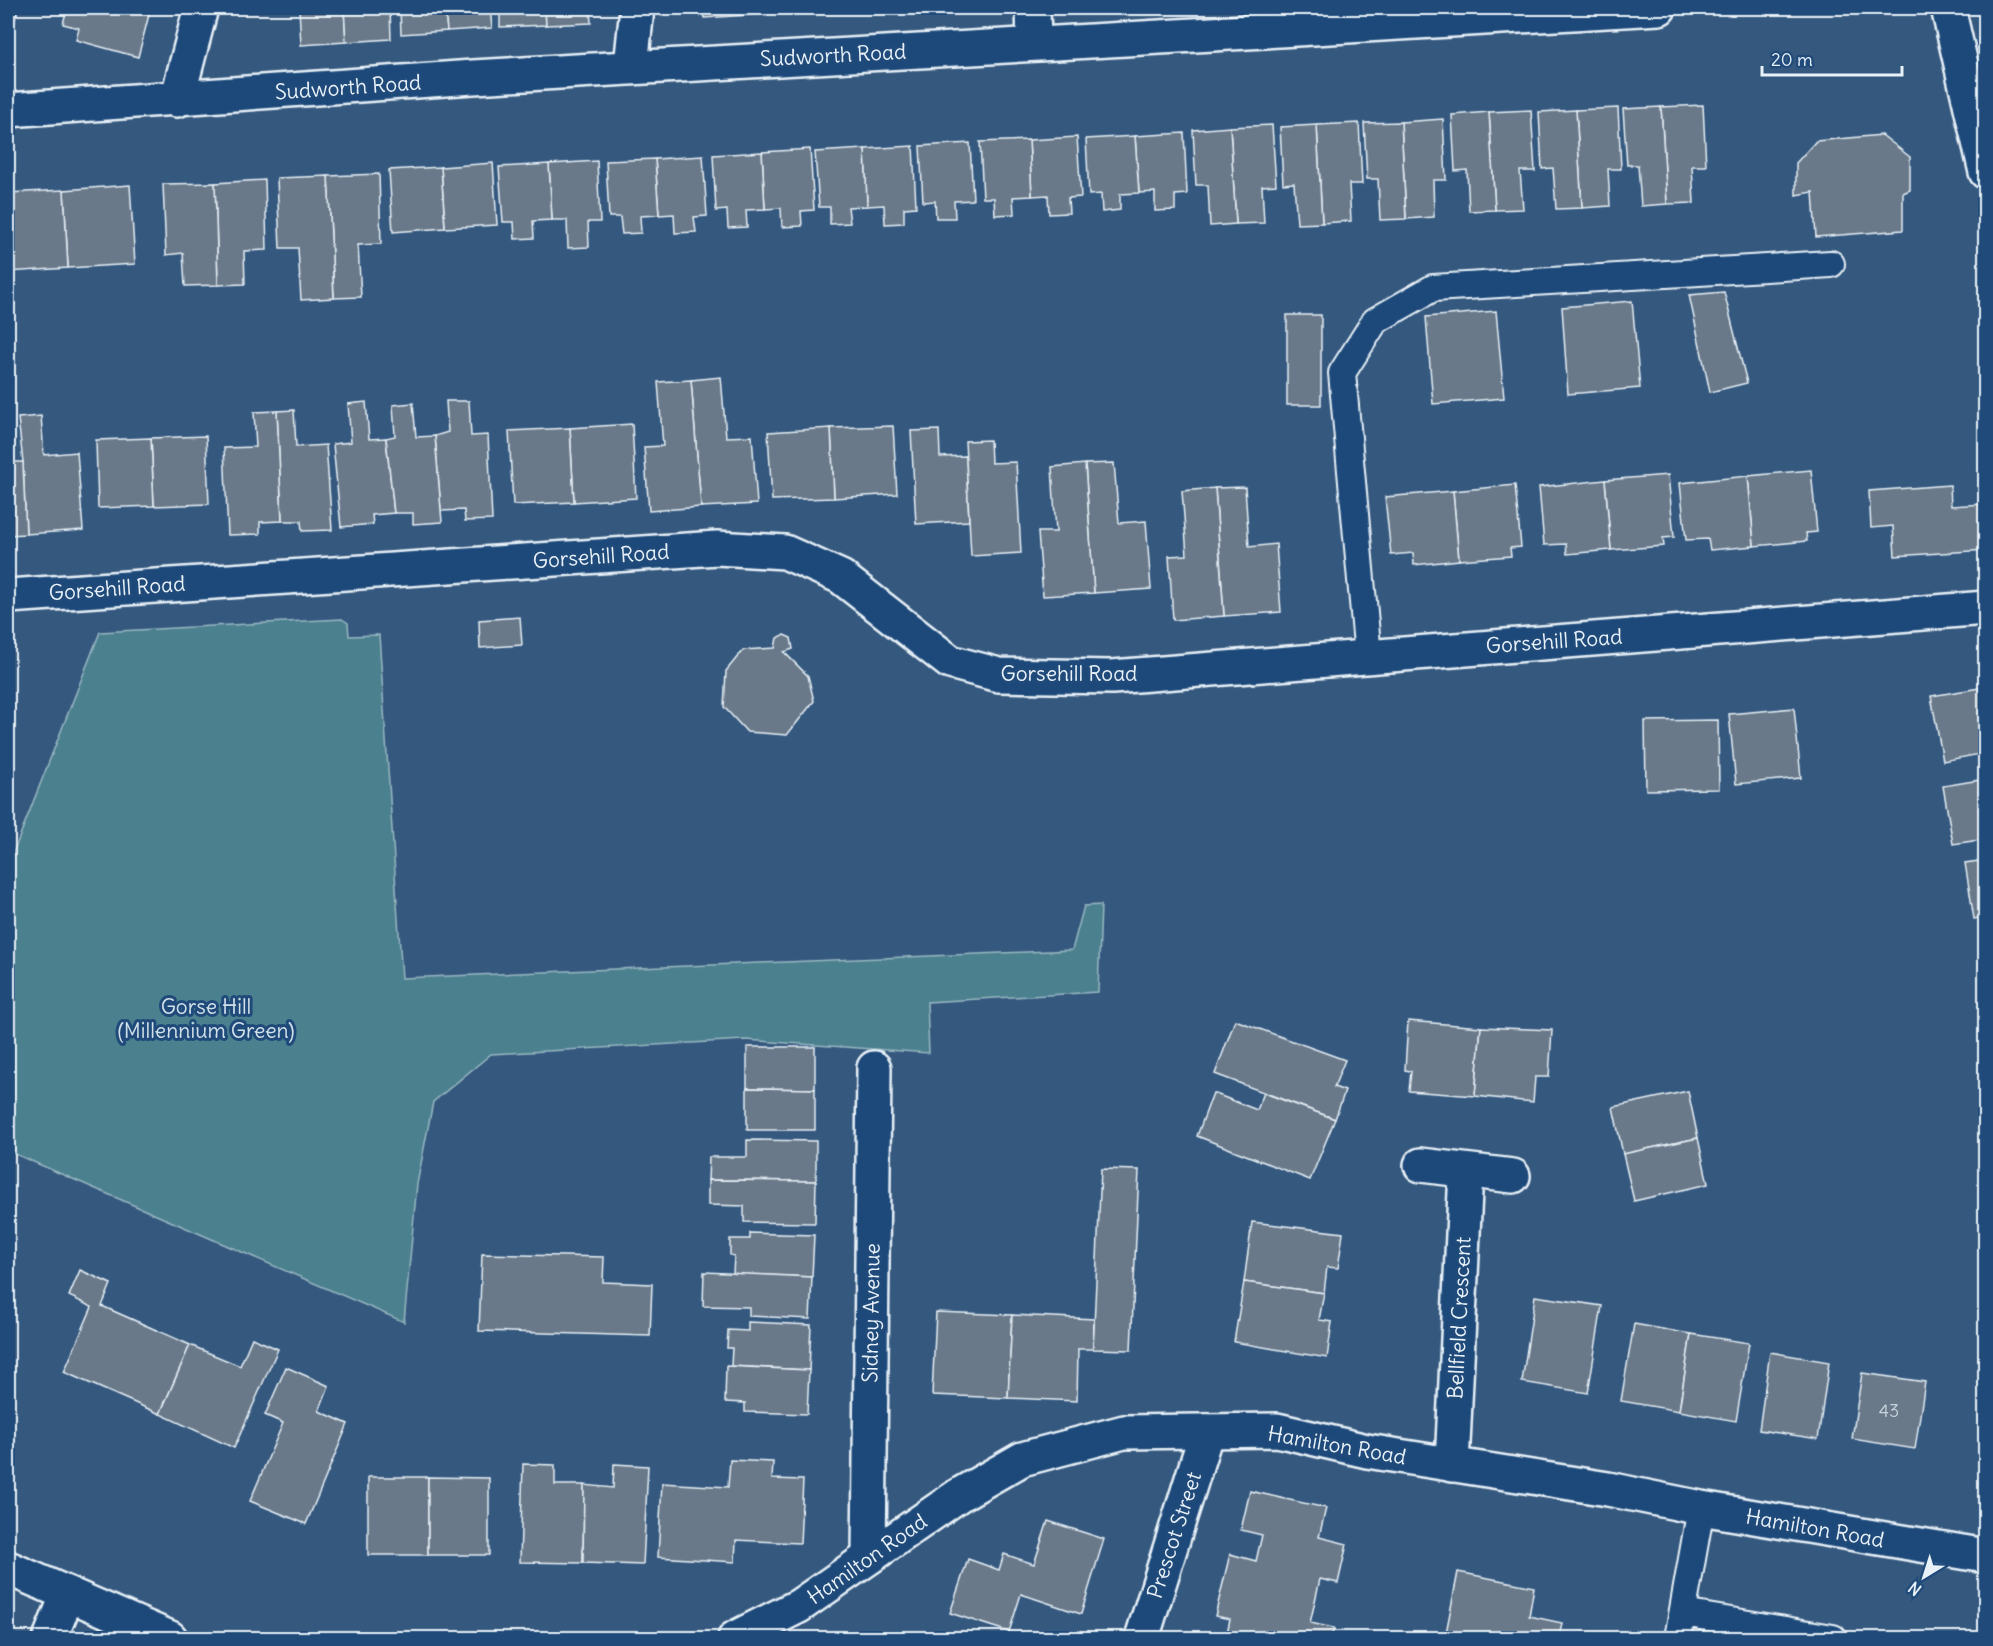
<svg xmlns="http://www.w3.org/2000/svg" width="1993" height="1646" font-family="Delius,sans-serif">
  <rect width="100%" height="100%" fill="#35587e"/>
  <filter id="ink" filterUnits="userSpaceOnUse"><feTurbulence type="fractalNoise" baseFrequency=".0167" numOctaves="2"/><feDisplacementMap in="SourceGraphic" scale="12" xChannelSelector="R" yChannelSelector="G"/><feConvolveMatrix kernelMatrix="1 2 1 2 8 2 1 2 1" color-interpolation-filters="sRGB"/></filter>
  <g filter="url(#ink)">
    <!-- green -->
    <polygon fill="#4b808e" stroke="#9ab8c3" stroke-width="1.5" points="342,619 348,623 349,636 379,635 402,978 1072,950 1084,906 1101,905 1098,992 927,1002 929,1053 745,1040 491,1054 433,1102 417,1184 404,1322 8,1151 8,866 100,632"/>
    <!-- building -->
    <g fill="#697989" stroke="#e8f1f8" stroke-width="1.5">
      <polygon points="8,8 18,8 8,47"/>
      <polygon points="67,8 139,8 150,11 138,57 76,40 79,28 63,24"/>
      <polygon points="299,8 344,8 346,42 301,45"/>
      <polygon points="344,8 390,8 391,39 346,42"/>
      <polygon points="400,8 445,8 447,31 401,34"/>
      <polygon points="445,8 490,8 492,28 447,31"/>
      <polygon points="500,8 545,8 546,25 500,27"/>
      <polygon points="545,8 590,8 591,23 546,25"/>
      <polygon points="703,8 748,8 748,15 704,18"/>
      <polygon points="748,8 793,8 794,11 748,15"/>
      <polygon points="1703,105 1706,166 1692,166 1694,203 1667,204 1661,107"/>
      <polygon points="1661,107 1667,204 1641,206 1638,165 1627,165 1623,109"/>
      <polygon points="1618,108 1621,169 1608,169 1610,206 1582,208 1576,110"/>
      <polygon points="1531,110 1535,171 1520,171 1523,209 1495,210 1489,112"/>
      <polygon points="1576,110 1582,208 1556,209 1553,168 1542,169 1539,112"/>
      <polygon points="1489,112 1495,210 1469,211 1467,170 1455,171 1452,115"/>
      <polygon points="1443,119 1446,180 1433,180 1434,217 1406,219 1401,122"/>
      <polygon points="1401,122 1406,219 1380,220 1378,179 1367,179 1364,123"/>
      <polygon points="1359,123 1362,184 1349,184 1351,221 1322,223 1317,125"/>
      <polygon points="1272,125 1276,185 1262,186 1264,223 1236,224 1230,127"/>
      <polygon points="1317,125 1322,223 1297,224 1294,183 1283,184 1280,127"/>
      <polygon points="1230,127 1236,224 1210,226 1208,185 1196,185 1193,130"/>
      <polygon points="1184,133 1187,194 1175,195 1175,210 1155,211 1155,192 1139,193 1135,136"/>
      <polygon points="1882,135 1910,157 1910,190 1903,193 1903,230 1816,237 1813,192 1796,195 1796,163 1816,141"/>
      <polygon points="1135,136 1139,193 1120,194 1120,210 1102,212 1101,194 1089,195 1086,139"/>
      <polygon points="1077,137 1081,197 1068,198 1069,213 1049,214 1048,195 1032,196 1029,140"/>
      <polygon points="1029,140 1032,196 1013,197 1014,214 995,215 994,198 983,198 980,142"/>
      <polygon points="970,143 973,200 954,201 955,218 936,218 935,201 923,202 920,146"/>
      <polygon points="913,146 916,207 904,208 904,223 885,224 884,205 867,206 865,149"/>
      <polygon points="810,149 814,210 801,211 802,226 782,227 781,208 765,209 762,152"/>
      <polygon points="865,149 867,206 848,207 850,223 830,224 830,207 819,207 815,152"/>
      <polygon points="762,152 765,209 746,210 747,227 728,228 727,210 716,211 713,155"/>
      <polygon points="703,156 707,216 694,217 696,232 675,233 674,214 659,215 655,159"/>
      <polygon points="655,159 659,215 640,216 641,233 622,234 620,217 609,217 606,161"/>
      <polygon points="597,161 600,222 588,222 589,247 568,248 567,220 552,220 549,164"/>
      <polygon points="493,163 497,225 445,228 441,167"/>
      <polygon points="549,164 552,220 533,221 534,238 515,239 514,222 503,222 499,167"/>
      <polygon points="441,167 445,228 393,232 389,170"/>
      <polygon points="379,174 381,244 358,245 361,297 334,298 328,176"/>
      <polygon points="328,176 334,298 301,300 298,248 280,248 277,178"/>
      <polygon points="265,180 267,250 244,251 245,284 218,285 215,183"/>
      <polygon points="215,183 218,285 185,286 183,253 166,255 163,184"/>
      <polygon points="130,185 135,264 68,268 64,190"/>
      <polygon points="64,190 68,268 8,272 8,193"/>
      <polygon points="1724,292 1747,383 1710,392 1689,295"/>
      <polygon points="1632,301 1640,388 1568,394 1562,307"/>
      <polygon points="1496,311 1504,398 1433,404 1426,317"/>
      <rect x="1287" y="315" width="34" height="90"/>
      <polygon points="721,377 726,437 752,436 757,504 701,507 691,380"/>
      <polygon points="691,380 701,507 649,511 644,447 663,446 658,382"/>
      <polygon points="446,401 469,401 471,436 488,435 492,520 465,521 464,510 441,511 435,436 448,432"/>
      <polygon points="366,402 369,439 386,438 394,513 372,515 373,524 341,527 333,444 351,442 348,404"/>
      <polygon points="413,403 416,437 435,436 442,522 413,524 413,513 394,513 386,438 395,436 393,405"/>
      <polygon points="294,410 296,447 326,445 332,530 302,531 301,521 282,521 277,411"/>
      <polygon points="277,411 282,521 260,522 260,534 228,535 224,448 256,447 254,412"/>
      <polygon points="41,416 44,455 77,452 83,530 26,534 23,462 18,418"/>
      <polygon points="632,424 636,498 574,502 570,428"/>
      <polygon points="893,426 897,494 834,498 831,428"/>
      <polygon points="570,428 574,502 513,505 509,431"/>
      <polygon points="831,428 834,498 772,500 768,432"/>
      <polygon points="939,430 940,457 966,456 969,521 916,524 911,431"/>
      <polygon points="206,436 209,504 154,506 151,438"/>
      <polygon points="151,438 154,506 98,508 96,440"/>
      <polygon points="990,440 991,463 1016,462 1021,553 971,556 965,441"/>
      <polygon points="8,462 23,462 26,534 8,535"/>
      <polygon points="1114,463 1119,523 1146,521 1151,589 1094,593 1085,464"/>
      <polygon points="1085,464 1094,593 1043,596 1038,532 1056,532 1052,467"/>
      <polygon points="1811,470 1817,532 1806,533 1807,541 1754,546 1748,476"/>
      <polygon points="1668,475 1674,537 1663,538 1664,546 1611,550 1605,480"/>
      <polygon points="1748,476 1754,546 1710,550 1708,539 1686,540 1680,483"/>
      <polygon points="1605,480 1611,550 1567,554 1566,544 1544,545 1539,487"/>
      <polygon points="1515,485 1521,547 1510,548 1511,556 1459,560 1453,491"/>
      <polygon points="1950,485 1951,506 1984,504 1986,550 1895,556 1893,526 1871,528 1869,491"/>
      <polygon points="1245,487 1249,547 1276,544 1281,612 1224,616 1215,488"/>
      <polygon points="1215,488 1224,616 1173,620 1169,556 1187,555 1182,491"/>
      <polygon points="1453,491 1459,560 1414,565 1413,553 1391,555 1385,497"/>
      <polygon points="520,617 522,645 480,648 479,620"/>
      <polygon points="784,635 791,638 793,649 784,652 808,676 814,701 787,735 747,732 724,707 726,671 743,650 775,648 777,638"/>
      <polygon points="1986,687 1986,753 1943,761 1931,696"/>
      <polygon points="1794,708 1801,778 1736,784 1729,714"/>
      <polygon points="1718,720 1719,789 1646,790 1645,721"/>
      <polygon points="1986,779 1986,839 1953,844 1943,786"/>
      <polygon points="1986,860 1986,917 1974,919 1965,863"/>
      <polygon points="1235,1020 1345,1060 1334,1087 1345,1091 1335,1119 1215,1074"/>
      <polygon points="1408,1021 1481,1027 1475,1096 1409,1091 1411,1071 1405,1070"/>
      <polygon points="1481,1027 1552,1030 1549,1077 1535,1077 1533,1102 1475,1096"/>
      <polygon points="747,1047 815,1047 815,1089 747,1088"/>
      <polygon points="747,1088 815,1089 815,1130 747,1130"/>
      <polygon points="1688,1091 1698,1138 1623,1154 1613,1107"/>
      <polygon points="1213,1093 1257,1110 1264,1093 1335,1119 1310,1180 1197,1136"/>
      <polygon points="1698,1138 1708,1184 1634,1201 1623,1154"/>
      <polygon points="747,1140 816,1141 816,1181 708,1180 709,1157 747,1157"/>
      <polygon points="1101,1169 1139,1170 1131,1350 1093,1349"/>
      <polygon points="708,1180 816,1181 815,1223 744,1222 744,1206 708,1205"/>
      <polygon points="1252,1222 1343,1233 1338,1268 1327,1267 1324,1293 1244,1282"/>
      <polygon points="750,1233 814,1235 812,1277 733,1274 734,1256 730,1255 730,1239 750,1239"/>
      <polygon points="482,1254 604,1257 603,1282 652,1284 650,1336 479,1331"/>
      <polygon points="80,1270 111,1284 102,1306 190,1345 160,1414 64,1372 92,1307 69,1296"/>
      <polygon points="704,1272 812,1277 810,1319 749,1316 749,1307 703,1306"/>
      <polygon points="1244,1282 1324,1293 1319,1320 1332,1322 1327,1358 1234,1342"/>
      <polygon points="1535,1296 1602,1306 1588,1393 1522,1382"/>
      <polygon points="936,1312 1012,1315 1008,1398 932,1395"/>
      <polygon points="1012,1315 1094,1319 1093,1349 1078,1349 1077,1401 1008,1398"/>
      <polygon points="748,1322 811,1325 809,1370 731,1366 732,1348 727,1348 728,1330 748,1331"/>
      <polygon points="1634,1324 1691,1334 1679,1411 1621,1401"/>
      <polygon points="1691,1334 1749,1343 1736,1421 1679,1411"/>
      <polygon points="252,1338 278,1349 234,1448 160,1414 190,1345 240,1366"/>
      <polygon points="1770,1352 1829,1362 1818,1439 1759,1430"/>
      <polygon points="726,1366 809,1370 807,1414 745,1412 745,1403 725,1402"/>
      <polygon points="286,1367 329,1386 319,1411 348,1424 306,1524 250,1501 283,1423 265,1415"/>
      <polygon points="1862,1373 1925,1382 1915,1449 1852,1439"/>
      <polygon points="730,1460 773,1462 772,1479 803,1480 800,1543 736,1540 735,1562 658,1557 662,1483 728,1487"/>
      <polygon points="523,1464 555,1465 555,1485 584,1485 583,1563 520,1562"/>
      <polygon points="614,1464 648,1466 643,1565 583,1563 584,1485 613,1488"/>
      <rect x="368" y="1477" width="60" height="78"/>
      <polygon points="428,1477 489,1478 489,1555 428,1555"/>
      <polygon points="1250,1491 1326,1508 1319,1537 1347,1544 1338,1583 1320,1579 1310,1623 1334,1628 1331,1638 1226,1638 1230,1619 1215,1616 1230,1554 1256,1561 1262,1535 1241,1530"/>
      <polygon points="1048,1521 1104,1539 1081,1614 1021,1594 1009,1632 950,1613 968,1559 999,1570 1004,1554 1034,1564"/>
      <polygon points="1458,1572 1534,1587 1529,1616 1562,1623 1559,1638 1445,1638"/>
      <polygon points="879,1630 887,1638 864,1638"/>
    </g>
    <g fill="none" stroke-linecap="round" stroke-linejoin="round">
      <!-- lane casing -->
      <g stroke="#e8f1f8" stroke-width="30">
        <g id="lane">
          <polyline points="1368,656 1342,373 1375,321 1433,288 1831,264"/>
          <polyline points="1683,1613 1833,1638"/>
          <polyline points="1678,1638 1701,1508"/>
        </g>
      </g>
      <!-- street casing -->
      <g stroke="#e8f1f8" stroke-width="38">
        <g id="street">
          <polyline points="1033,8 1034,43"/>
          <polyline points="1948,8 1986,172"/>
          <polyline points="631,67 637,8"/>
          <polyline points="177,100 201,8"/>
          <polyline points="8,110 473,77 1659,8"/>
          <polyline points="8,596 717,548 785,552 841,577 950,662 999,675 1112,677 1986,608"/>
          <polyline points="1421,1165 1513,1176"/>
          <polyline points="1452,1465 1466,1171"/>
          <polyline points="869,1557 874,1068"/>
          <polyline points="8,1568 170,1638"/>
          <polyline points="50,1638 68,1594"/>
          <polyline points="735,1638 799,1606 959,1495 1022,1459 1124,1432 1277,1430 1367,1451 1608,1489 1701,1508 1986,1556"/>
          <polyline points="1142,1638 1207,1431"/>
        </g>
      </g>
      <!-- lane -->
      <use href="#lane" stroke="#1f4a7a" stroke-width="26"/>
      <!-- street -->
      <use href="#street" stroke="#1f4a7a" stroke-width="33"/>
    </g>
  </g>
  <g text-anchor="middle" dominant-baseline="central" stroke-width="6" stroke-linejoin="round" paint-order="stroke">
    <!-- number labels -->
    <g font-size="18" fill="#c8d3dc">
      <text x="1889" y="1410">43</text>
    </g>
    <!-- street labels -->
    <g font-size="21" fill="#e8f1f8" stroke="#1f4a7a">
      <text transform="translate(833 55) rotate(-3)">Sudworth Road</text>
      <text transform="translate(348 87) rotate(-4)">Sudworth Road</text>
      <text transform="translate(601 556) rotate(-4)">Gorsehill Road</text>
      <text transform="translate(117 588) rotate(-4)">Gorsehill Road</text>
      <text transform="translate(1554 641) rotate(-4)">Gorsehill Road</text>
      <text x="1069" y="673">Gorsehill Road</text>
      <text transform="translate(871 1313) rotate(-89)">Sidney Avenue</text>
      <text transform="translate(1459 1318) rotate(-87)">Bellfield Crescent</text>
      <text transform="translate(1337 1445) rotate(10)">Hamilton Road</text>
      <text transform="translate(1815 1528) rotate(10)">Hamilton Road</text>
      <text transform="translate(1174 1535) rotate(-72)">Prescot Street</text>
      <text transform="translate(867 1559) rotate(-35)">Hamilton Road</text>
    </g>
    <!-- park labels -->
    <g font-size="21" fill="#d0e0e8" stroke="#1f4a7a">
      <text x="206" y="1006">Gorse Hill<tspan x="206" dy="24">(Millennium Green)</tspan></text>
    </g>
  </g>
  <!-- margin -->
  <rect width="1993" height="1646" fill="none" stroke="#1f4a7a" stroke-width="30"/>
  <rect x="15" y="15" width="1963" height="1616" fill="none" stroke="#e8f1f8" stroke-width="2" filter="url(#ink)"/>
  <!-- north arrow -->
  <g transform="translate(1924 1577) rotate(218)" stroke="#1f4a7a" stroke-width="4.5" paint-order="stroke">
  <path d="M0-4.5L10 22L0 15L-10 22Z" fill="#e8f1f8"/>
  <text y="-9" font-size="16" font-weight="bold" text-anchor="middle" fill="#e8f1f8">N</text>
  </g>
  <!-- scale -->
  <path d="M1762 66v9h140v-9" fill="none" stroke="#e8f1f8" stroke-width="3"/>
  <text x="1771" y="66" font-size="18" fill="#e8f1f8" stroke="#1f4a7a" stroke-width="4.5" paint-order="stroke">20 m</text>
</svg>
